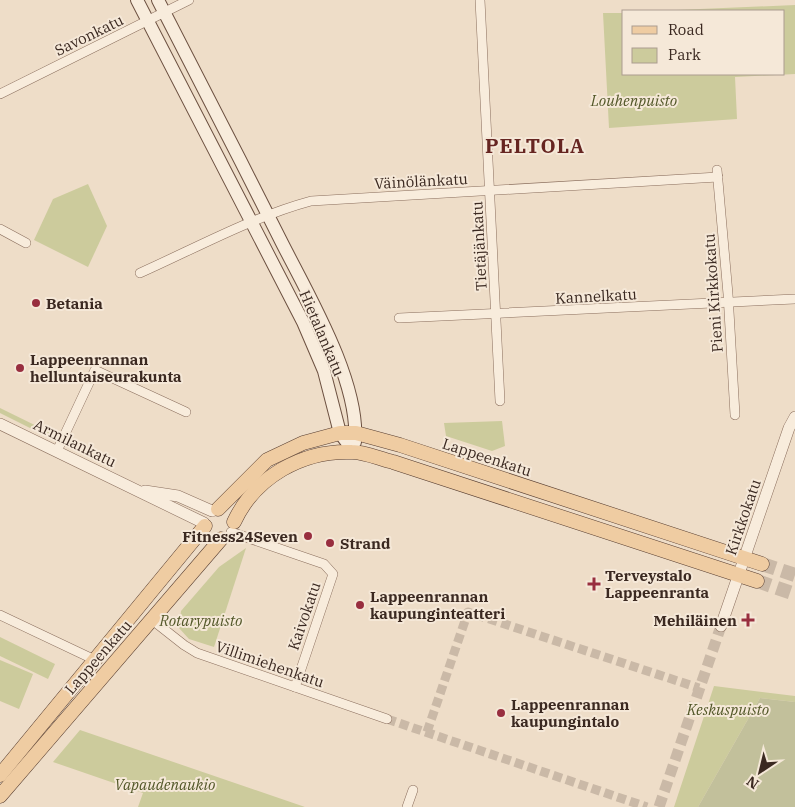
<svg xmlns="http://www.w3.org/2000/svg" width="795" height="807" font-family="'IBM Plex Serif',serif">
  <rect width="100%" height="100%" fill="#eeddc8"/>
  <!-- green -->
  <g fill="#cccb9c">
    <polygon points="795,5 795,74 735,77 737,119 609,128 603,13 624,13 624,74 784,74 784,11 653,11"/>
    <polygon points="88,184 107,226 88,267 34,240 53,199"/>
    <polygon points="0,408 55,435 48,437 0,413"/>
    <polygon points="502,421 505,446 492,451 446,436 444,423"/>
    <polygon points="246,548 214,647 189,639 179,628 181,611 219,567"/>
    <polygon points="0,637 55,664 48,679 0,656"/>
    <polygon points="0,660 33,674 19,709 0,701"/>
    <polygon points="714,686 795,696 795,702 760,698 698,807 674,807"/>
    <polygon points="80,730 305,807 138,807 143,793 53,762"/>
  </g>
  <!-- cemetery -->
  <polygon fill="#c2c09b" points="760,698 795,702 795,807 698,807"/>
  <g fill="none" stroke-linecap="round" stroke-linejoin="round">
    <!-- minor-tunnel -->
    <g stroke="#cab9a7" stroke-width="9" stroke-dasharray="9 4.5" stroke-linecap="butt">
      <polyline points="387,719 647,807"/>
      <polyline points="427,732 468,612 699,688"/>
    </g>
    <!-- tertiary-tunnel -->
    <polyline stroke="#cab9a7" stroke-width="11" stroke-dasharray="11 5.5" stroke-linecap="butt" points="659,807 721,626"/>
    <!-- primary-tunnel -->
    <g stroke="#cab9a7" stroke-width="14" stroke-dasharray="14 7" stroke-linecap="butt">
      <polyline points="762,564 795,575"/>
      <polyline points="757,581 795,594"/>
    </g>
    <!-- minor casing -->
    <g stroke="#8a6e5d" stroke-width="10">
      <g id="minor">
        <polyline points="480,0 500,401"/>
        <polyline points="0,94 189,0"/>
        <polyline points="717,170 728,294 735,415"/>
        <polyline points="0,229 26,243"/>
        <path d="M140,273C196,248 252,217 311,201L718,177"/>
        <polyline points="399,318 795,299"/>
        <polyline points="57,451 95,370 186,412"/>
        <polyline points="231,532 324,564 333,574 295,687"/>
        <polyline points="0,615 95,660"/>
        <polyline points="151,619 184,645 197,653 387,719"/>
        <polyline points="407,807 413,790"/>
      </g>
    </g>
    <!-- tertiary casing -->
    <g stroke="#8a6e5d" stroke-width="12">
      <g id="tertiary">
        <polyline points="0,424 204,523"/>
        <polyline points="145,491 178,496 212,511"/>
        <polyline points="721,626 789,428 795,417"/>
      </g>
    </g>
    <!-- secondary casing -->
    <g stroke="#6c5040" stroke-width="14">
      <g id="secondary">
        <polyline points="137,0 303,322 324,371 340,433 354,452"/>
        <path d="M158,0C199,80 240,159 280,239C307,293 360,381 355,442"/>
      </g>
    </g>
    <!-- primary casing -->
    <g stroke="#583e31" stroke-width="15">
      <g id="primary">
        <polyline points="218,509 267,460 303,443 340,433 356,433 400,445 762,564"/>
        <path d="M234,522C255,477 302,450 352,452C365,452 380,459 393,462L757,581"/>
        <polyline points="0,775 205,526"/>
        <polyline points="0,796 221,539"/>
      </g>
    </g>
    <!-- minor -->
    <use href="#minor" stroke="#f8ecdc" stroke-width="9"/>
    <!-- tertiary -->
    <use href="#tertiary" stroke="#f8ecdc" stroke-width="11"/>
    <!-- secondary -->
    <use href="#secondary" stroke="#f8ecdc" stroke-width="12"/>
    <!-- primary -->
    <use href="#primary" stroke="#efcca2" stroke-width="14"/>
  </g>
  <!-- markers -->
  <g fill="#982e3f" stroke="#f5e8d8" stroke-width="2">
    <circle cx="36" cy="303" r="5"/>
    <circle cx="20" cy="368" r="5"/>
    <circle cx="308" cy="536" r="5"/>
    <circle cx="330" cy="543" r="5"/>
    <path d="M591.5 576.5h5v5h5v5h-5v5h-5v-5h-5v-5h5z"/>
    <circle cx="360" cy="605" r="5"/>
    <path d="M745.5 612.5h5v5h5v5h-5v5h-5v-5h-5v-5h5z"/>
    <circle cx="501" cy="713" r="5"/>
  </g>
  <g text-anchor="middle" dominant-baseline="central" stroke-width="4" stroke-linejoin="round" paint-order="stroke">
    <!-- street labels -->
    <g font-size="15" fill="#3b2921" stroke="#f5e8d8">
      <text transform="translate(89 35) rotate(-26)">Savonkatu</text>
      <text transform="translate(421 181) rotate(-3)">Väinölänkatu</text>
      <text transform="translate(479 246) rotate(-93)">Tietäjänkatu</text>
      <text transform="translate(713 293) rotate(-94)">Pieni Kirkkokatu</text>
      <text transform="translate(596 296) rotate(-3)">Kannelkatu</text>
      <text transform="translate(322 333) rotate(67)">Hietalankatu</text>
      <text transform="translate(75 443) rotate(26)">Armilankatu</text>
      <text transform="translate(487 457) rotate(18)">Lappeenkatu</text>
      <text transform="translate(743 517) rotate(-71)">Kirkkokatu</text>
      <text transform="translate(304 616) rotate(-71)">Kaivokatu</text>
      <text transform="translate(98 657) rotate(-49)">Lappeenkatu</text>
      <text transform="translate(270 664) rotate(19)">Villimiehenkatu</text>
    </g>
    <!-- park labels -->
    <g font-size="15" font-style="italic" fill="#525728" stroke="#f5e8d8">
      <text x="634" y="100">Louhenpuisto</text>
      <text x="201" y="620">Rotarypuisto</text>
      <text x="728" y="709">Keskuspuisto</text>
      <text x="165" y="784">Vapaudenaukio</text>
    </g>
    <!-- poi labels -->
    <g font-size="15" font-weight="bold" fill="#3b2921" stroke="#f5e8d8" text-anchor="start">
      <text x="46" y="303">Betania</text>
      <text x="30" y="359">Lappeenrannan<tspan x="30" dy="17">helluntaiseurakunta</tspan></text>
      <text x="298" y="536" text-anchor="end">Fitness24Seven</text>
      <text x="340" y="543">Strand</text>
      <text x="605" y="575">Terveystalo<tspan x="605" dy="17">Lappeenranta</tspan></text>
      <text x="370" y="596">Lappeenrannan<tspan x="370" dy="17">kaupunginteatteri</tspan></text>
      <text x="737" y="620" text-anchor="end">Mehiläinen</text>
      <text x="511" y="704">Lappeenrannan<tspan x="511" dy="17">kaupungintalo</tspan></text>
    </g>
    <!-- district labels -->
    <g font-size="20" font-weight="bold" letter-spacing="1" fill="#662521" stroke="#f5e8d8">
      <text x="535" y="145">PELTOLA</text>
    </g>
  </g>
  <!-- legend -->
  <rect x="622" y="10" width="162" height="65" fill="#f5e8d8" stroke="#ab9c8f"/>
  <rect x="632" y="26" width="25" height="8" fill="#efcca2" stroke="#ab9c8f"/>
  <text x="668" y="35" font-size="15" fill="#3b2921">Road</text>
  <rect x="632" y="48" width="25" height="15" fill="#cccb9c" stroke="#ab9c8f"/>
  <text x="668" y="60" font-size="15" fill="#3b2921">Park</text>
  <!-- north arrow -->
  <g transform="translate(760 772) rotate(215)" stroke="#f5e8d8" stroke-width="4" paint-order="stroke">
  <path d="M0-4L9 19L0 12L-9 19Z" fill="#3b2921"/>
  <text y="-8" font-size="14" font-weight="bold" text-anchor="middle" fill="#3b2921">N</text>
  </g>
</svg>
